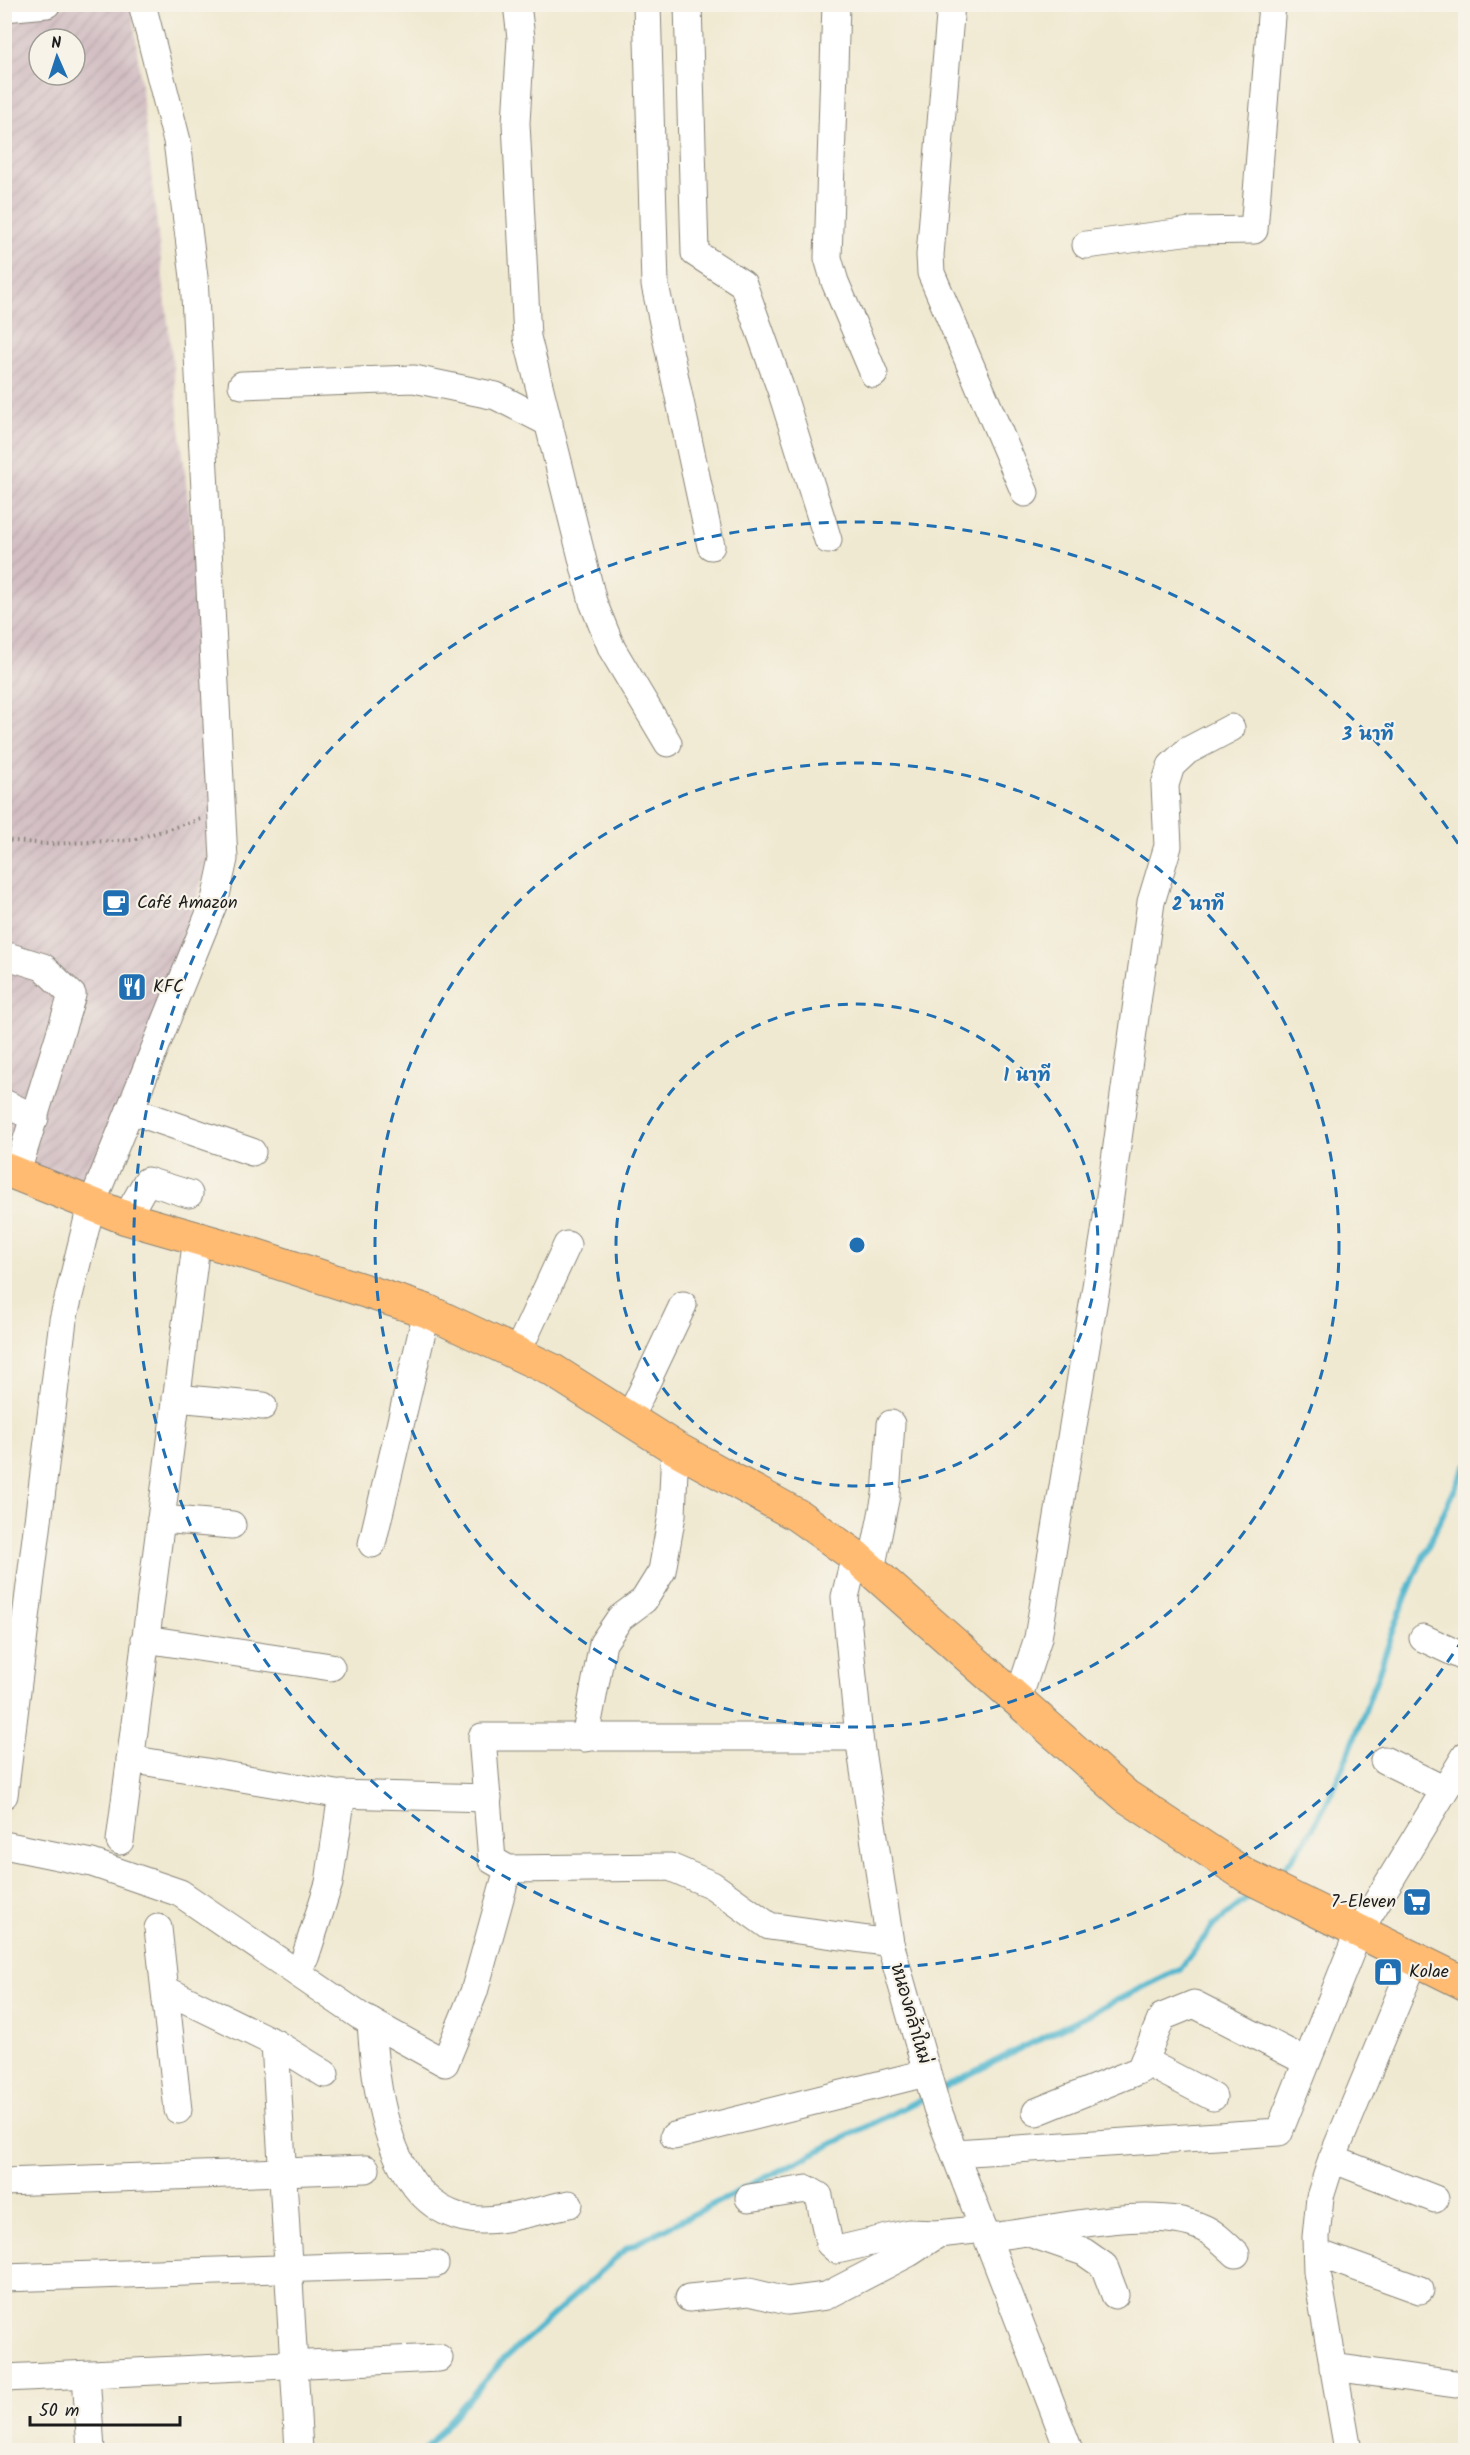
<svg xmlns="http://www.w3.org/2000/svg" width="1470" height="2455" font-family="Kalam,'Playpen Sans Thai',sans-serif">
  <defs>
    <pattern id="industrial-furrows" width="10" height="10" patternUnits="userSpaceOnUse" patternTransform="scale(1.5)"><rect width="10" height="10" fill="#d2bec3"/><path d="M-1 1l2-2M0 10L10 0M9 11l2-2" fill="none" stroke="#b4a3a7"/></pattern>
  </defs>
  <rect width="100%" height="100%" fill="#f7f3e8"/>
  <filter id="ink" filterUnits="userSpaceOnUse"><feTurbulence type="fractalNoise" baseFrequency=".0167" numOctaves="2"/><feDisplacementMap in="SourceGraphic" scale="12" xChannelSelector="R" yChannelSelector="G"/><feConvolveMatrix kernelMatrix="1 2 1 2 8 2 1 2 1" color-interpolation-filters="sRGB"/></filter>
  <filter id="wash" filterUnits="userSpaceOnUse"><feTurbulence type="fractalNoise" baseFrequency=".008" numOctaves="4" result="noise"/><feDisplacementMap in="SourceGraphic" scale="24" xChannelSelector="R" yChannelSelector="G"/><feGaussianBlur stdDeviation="1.35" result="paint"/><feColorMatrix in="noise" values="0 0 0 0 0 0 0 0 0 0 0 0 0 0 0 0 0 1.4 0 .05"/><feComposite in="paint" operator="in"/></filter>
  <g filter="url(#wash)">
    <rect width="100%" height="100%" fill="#f0e9d1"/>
    <!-- industrial -->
    <path fill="url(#industrial-furrows)" fill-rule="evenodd" d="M84,5H132L224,817L91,1206L5,1163L4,12ZM39,39H75V75H39Z"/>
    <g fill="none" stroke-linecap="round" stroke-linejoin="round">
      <!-- stream -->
      <g stroke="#50b6ce" stroke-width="6">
        <path d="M1274,1877C1333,1829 1376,1674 1405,1599C1423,1554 1445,1510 1466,1466"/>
        <polyline points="938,2090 1181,1968 1214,1925 1256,1891"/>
        <polyline points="424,2450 501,2362 627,2248 927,2096"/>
      </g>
    </g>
  </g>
  <g filter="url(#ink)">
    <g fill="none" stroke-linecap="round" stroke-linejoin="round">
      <!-- minor casing -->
      <g stroke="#868276" stroke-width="29">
        <g id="minor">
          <polyline points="517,4 521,38 516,123 527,337 593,602 612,649 668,743"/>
          <polyline points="647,4 655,285 711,546"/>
          <polyline points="688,4 695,253 743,284 781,390 828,540"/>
          <polyline points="836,4 828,258 835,282 874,374"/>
          <polyline points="951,4 930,255 931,273 1025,493"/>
          <polyline points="4,8 47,4"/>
          <polyline points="1086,245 1191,231 1254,230 1272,4"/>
          <polyline points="242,385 414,379 496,396 549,423"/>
          <polyline points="4,955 43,967 72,995 16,1175"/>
          <polyline points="4,1103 35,1118"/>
          <polyline points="130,1110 252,1152"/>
          <polyline points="126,1218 147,1181 189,1194"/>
          <polyline points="517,1353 567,1245"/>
          <polyline points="176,1398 263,1406"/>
          <polyline points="629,1419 683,1305"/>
          <polyline points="161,1519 232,1525"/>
          <polyline points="372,1544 427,1311"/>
          <polyline points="855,1556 845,1597 859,1737 890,1943 937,2108 1069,2450"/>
          <polyline points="871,1570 886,1495 891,1424"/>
          <polyline points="1423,1638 1466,1658"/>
          <polyline points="145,1639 331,1667"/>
          <polyline points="1018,1699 1038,1638 1105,1232 1151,902 1168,846 1165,785 1171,766 1187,751 1231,728"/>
          <polyline points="859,1737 482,1737 492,1860 508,1869 670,1867 712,1885 769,1926 890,1943"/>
          <polyline points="585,1738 603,1643 620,1618 644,1600 662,1571 672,1515 675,1448"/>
          <polyline points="130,1759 336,1794 488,1798"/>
          <polyline points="1384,1760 1443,1789"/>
          <polyline points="4,1795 63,1320 91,1206 215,900 224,859 194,277 177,141 142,4"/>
          <polyline points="120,1841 197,1237"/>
          <polyline points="4,1845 92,1863 180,1893 360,2016 445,2063 474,1992 508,1869"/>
          <polyline points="158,1928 178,2110"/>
          <polyline points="305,1958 329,1883 342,1794"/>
          <polyline points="166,1990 275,2043 325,2074"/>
          <path d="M371,2022C375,2088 388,2206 470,2219C497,2224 542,2209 569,2204"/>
          <polyline points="275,2043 299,2450"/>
          <polyline points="1144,2061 1213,2097"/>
          <polyline points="1036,2112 1140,2070 1162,2017 1194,2004 1305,2061"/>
          <polyline points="674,2136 926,2073"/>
          <polyline points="955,2153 1279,2132 1358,1933 1466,1755"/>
          <polyline points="1332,2159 1435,2199"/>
          <polyline points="4,2182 366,2169"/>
          <polyline points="749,2198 807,2189 819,2196 829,2243 837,2250 909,2233 938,2234"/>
          <polyline points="1032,2234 1084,2252 1104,2266 1115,2295"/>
          <path d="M988,2237C1046,2232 1152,2203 1203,2228C1215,2233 1226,2245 1236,2254"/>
          <polyline points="1317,2253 1420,2290"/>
          <polyline points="4,2278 435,2264"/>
          <polyline points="689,2298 749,2292 787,2301 826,2296 909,2253 938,2234 984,2229"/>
          <polyline points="1333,2367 1455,2384"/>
          <polyline points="86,2375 91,2450"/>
          <polyline points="4,2378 439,2358"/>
          <polyline points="1348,2450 1317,2272 1316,2237 1320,2197 1332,2159 1415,1959"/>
        </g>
      </g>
      <!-- major casing -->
      <g stroke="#868276" stroke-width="35">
        <polyline id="major" points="4,1169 126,1218 245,1252 427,1311 552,1370 675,1448 797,1515 855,1556 1126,1796 1247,1876 1466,1984"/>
      </g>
      <!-- path -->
      <polyline stroke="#868276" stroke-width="4" stroke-dasharray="1.5 4.5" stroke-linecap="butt" points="4,840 47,844 133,840 201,819"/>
      <!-- minor -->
      <use href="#minor" stroke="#fff" stroke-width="27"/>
      <!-- major -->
      <use href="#major" stroke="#ffbb71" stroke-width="33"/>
    </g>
  </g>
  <!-- distance rings -->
  <g fill="none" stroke="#1f6fb2" stroke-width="3" stroke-dasharray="10 8">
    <circle cx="857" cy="1245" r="241"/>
    <circle cx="857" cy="1245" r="482"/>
    <path d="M1463 1639A723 723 0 1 1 1463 851"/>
  </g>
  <!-- icons -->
  <defs>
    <g id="cafe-square" transform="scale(1.5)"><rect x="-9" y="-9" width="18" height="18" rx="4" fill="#1f6fb2" stroke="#f7f3e8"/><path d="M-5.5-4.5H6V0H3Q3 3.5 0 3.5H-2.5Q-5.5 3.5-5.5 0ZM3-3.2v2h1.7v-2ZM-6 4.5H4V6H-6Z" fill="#fff"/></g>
    <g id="restaurant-square" transform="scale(1.5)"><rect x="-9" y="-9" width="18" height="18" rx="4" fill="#1f6fb2" stroke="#f7f3e8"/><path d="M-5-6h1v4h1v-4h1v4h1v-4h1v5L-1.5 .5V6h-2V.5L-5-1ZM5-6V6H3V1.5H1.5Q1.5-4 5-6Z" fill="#fff"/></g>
    <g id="supermarket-square" transform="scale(1.5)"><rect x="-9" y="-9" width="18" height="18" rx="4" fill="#1f6fb2" stroke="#f7f3e8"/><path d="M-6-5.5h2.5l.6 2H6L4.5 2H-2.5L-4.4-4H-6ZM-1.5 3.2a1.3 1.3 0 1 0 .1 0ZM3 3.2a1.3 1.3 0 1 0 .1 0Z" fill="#fff"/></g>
    <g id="shop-square" transform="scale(1.5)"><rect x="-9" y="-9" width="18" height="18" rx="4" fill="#1f6fb2" stroke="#f7f3e8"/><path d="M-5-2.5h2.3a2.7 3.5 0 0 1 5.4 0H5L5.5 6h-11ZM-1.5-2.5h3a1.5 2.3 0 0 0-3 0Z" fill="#fff"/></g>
  </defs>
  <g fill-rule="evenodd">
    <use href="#cafe-square" x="116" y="903"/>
    <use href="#restaurant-square" x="132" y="987"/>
    <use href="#supermarket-square" x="1417" y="1902"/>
    <use href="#shop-square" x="1388" y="1972"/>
  </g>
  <g text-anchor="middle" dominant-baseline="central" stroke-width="4.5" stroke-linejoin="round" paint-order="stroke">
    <!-- poi labels -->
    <g font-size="18" fill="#1c1c1c" stroke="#f7f3e8" text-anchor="start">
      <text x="137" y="903">Café Amazon</text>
      <text x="153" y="987">KFC</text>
      <text x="1396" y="1902" text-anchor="end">7-Eleven</text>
      <text x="1409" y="1972">Kolae</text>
    </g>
    <!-- street labels -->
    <g font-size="18" fill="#1c1c1c" stroke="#f7f3e8">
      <text transform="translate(910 2014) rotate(74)">หนองคล้าใหม่</text>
    </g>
  </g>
  <circle cx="857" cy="1245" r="9" fill="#1f6fb2" stroke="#f7f3e8" stroke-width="3"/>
  <g font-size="18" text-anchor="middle" font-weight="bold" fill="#1f6fb2" stroke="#f7f3e8" stroke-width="4.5" stroke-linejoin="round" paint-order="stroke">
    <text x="1368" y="740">3 นาที</text>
    <text x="1198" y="910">2 นาที</text>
    <text x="1027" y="1081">1 นาที</text>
  </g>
  <!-- margin -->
  <rect width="1470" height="2455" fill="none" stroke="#f7f3e8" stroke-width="24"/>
  <!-- north arrow -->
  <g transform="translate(57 57) rotate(357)"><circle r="28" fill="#f7f3e8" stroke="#9f9d96" stroke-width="1.5"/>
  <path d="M0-4.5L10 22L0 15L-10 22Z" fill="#1f6fb2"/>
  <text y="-9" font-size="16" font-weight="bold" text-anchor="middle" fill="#1c1c1c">N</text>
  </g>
  <!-- scale -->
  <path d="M30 2416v9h150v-9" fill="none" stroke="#1c1c1c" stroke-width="3"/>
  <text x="39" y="2416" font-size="18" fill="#1c1c1c" stroke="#f7f3e8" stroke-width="4.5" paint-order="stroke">50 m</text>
</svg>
